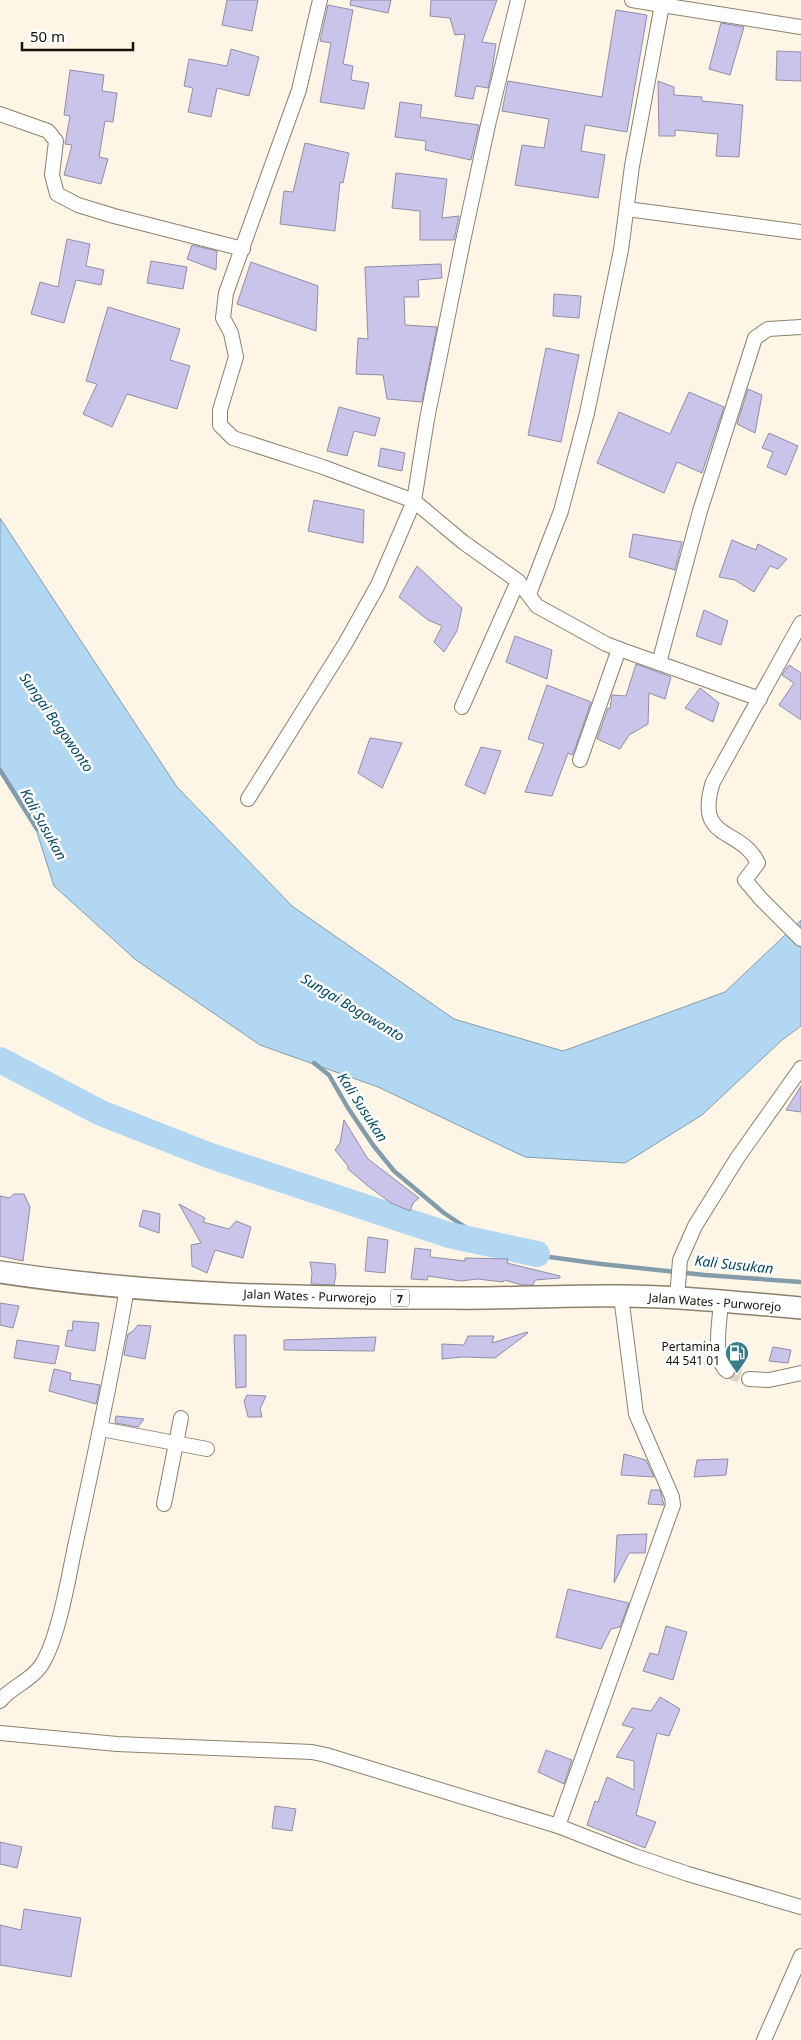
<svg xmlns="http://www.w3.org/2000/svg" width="801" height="2040" font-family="'Noto Sans',sans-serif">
  <rect width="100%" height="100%" fill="#fdf6e7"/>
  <!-- water -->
  <polygon fill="#b2d7f2" stroke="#839cac" points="0,518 177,787 292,906 454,1019 563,1051 725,992 801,920 801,1026 782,1040 702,1115 625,1163 525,1157 378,1087 260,1045 136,960 54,886 35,826 0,770"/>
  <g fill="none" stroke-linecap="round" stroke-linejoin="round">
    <!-- stream -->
    <g stroke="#839cac" stroke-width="4.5">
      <polyline points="0,770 37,829"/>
      <polyline points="314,1063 329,1075 348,1108 373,1145 394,1171 444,1213 474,1233 542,1256 601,1264 705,1275 801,1282"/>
    </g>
    <!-- river -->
    <polyline stroke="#b2d7f2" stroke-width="26" points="0,1060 101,1113 208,1155 449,1235 537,1254"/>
  </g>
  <!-- building -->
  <g fill="#cac4eb" stroke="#918da6">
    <polygon points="227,0 258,0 252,31 222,25"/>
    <polygon points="351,0 391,0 388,13 350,5"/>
    <polygon points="431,0 497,0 482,42 496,44 492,70 488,88 476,86 473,99 455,96 465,34 455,35 450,18 430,16"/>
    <polygon points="328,5 353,10 343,64 353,66 351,80 369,83 364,109 320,102 331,43 320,41"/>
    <polygon points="616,10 647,15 627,132 585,125 581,151 605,155 598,198 515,185 522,145 544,148 549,119 502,111 508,81 602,97"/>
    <polygon points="721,23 744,27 730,75 709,69"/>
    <polygon points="231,49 259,57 249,96 217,88 211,117 188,112 193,88 184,86 189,59 227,66"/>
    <polygon points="777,51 801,52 801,81 776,80"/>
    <polygon points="70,70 104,75 102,91 117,93 113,122 105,121 99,157 108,159 101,184 64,175 72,145 65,144 70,116 64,115"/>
    <polygon points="658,81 674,87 674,95 702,97 702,101 743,105 739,157 716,156 718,134 675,130 675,136 659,136"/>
    <polygon points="400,102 422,105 420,117 479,125 471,160 425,150 426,141 395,137"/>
    <polygon points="305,143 349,153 343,183 340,182 335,231 280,224 284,191 293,192"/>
    <polygon points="396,173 447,179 442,218 459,216 454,240 420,240 420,211 392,208"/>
    <polygon points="67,239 90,244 86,266 104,270 101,285 76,280 64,323 31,314 40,282 58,287"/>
    <polygon points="192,245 217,251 216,270 187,259"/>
    <polygon points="151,261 187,267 183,289 147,283"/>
    <polygon points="251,262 318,286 316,331 237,304"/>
    <polygon points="441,264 442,278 418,280 419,297 404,297 405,325 437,327 422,402 387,399 383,375 356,374 358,338 368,339 365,267"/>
    <polygon points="554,294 581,296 579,318 553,316"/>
    <polygon points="108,307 180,329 170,360 190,366 177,409 127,394 112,427 83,414 97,384 86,381"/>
    <polygon points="546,348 579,355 561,442 528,435"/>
    <polygon points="748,389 762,395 755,433 737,424"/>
    <polygon points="689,392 724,407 702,473 677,462 664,493 597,463 619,412 670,434"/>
    <polygon points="339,407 380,418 375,436 354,431 347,456 327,451"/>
    <polygon points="769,433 798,446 786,475 767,467 773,452 762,448"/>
    <polygon points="381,448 405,453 402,471 378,466"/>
    <polygon points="314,500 364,510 363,543 308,531"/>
    <polygon points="633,534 682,542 675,570 629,557"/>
    <polygon points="732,540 756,550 758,544 787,559 778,569 770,566 754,592 735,580 719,577"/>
    <polygon points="417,566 462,608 457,631 444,652 434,642 442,626 428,620 399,597"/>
    <polygon points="704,610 728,621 721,645 696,636"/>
    <polygon points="515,636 552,650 547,679 506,662"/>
    <polygon points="636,664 671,677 665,699 649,693 648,724 629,735 620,749 597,739 608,708 610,709 612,695 626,696"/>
    <polygon points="789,665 801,673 801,720 779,705 794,683 782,675"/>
    <polygon points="547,685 591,702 576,746 572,755 568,753 552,796 525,792 544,744 528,739"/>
    <polygon points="700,688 719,703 713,722 685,708"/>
    <polygon points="370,738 402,743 382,788 358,773"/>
    <polygon points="481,747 501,751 485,794 465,785"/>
    <polygon points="801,1086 801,1112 786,1110"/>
    <polygon points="344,1120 368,1159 419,1198 413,1203 410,1211 391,1203 368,1186 348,1169 348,1166 335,1150 340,1143"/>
    <polygon points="14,1194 24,1194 30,1207 23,1261 0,1256 0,1196 9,1198"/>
    <polygon points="179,1204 205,1218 203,1222 229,1229 236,1221 251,1227 243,1258 215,1250 207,1273 192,1266 191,1245 201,1243"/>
    <polygon points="143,1210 160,1214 159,1233 139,1226"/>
    <polygon points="368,1237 388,1240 385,1273 365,1271"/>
    <polygon points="415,1248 431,1250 430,1257 465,1261 465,1258 508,1259 507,1263 560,1276 560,1278 535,1280 533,1285 522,1285 504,1280 503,1282 477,1279 461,1281 428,1276 427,1280 411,1279"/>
    <polygon points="310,1262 335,1264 336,1274 334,1285 311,1284 312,1272"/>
    <polygon points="0,1303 19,1306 13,1328 0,1325"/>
    <polygon points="73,1321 99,1323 95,1351 65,1346 68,1330 72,1331"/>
    <polygon points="138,1325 151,1326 145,1359 124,1355 128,1334 132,1332"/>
    <polygon points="527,1332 528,1333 495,1358 462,1357 442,1359 442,1344 464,1345 468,1336 494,1336 492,1343"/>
    <polygon points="234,1335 246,1335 246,1387 236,1388"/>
    <polygon points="376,1337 374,1351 284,1350 284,1340"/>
    <polygon points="17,1340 59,1346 55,1364 14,1358"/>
    <polygon points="773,1347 791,1350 788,1363 769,1361"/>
    <polygon points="54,1369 71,1373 70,1380 100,1385 96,1404 49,1391"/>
    <polygon points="247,1395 266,1396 260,1409 262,1417 248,1417 244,1401"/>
    <polygon points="116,1416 144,1419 138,1427 115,1423"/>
    <polygon points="624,1454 646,1460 654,1477 621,1475"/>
    <polygon points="728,1459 726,1475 694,1477 697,1460"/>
    <polygon points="651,1490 660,1490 664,1505 648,1504"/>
    <polygon points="647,1534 645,1553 629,1553 614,1583 617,1535"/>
    <polygon points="568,1589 629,1603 620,1627 611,1629 601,1649 556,1637"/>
    <polygon points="666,1626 687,1632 673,1680 643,1671 650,1653 658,1655"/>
    <polygon points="660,1697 680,1709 669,1736 657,1733 636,1815 656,1822 645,1848 587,1825 595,1801 598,1802 607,1777 634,1790 634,1761 616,1757 634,1728 622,1725 632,1708 651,1711"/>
    <polygon points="546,1750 572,1760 564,1784 538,1772"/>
    <polygon points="275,1806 296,1809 292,1831 272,1828"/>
    <polygon points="0,1842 22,1847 17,1868 0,1864"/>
    <polygon points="24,1909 81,1918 71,1977 0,1965 0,1925 21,1930"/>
  </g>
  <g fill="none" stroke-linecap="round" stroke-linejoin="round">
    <!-- minor-tunnel -->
    <polyline stroke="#dad4c6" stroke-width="14" stroke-dasharray="14 7" stroke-linecap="butt" points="727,1371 749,1379"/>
    <!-- minor casing -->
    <g stroke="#8c816a" stroke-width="16">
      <g id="minor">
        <polyline points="320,0 299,90 226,293 223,318 231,333 236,357 220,410 220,425 233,438 323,467 414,501 463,542 518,581 537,606 606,644 619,649 580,760"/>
        <polyline points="632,0 662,5 663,0"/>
        <polyline points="0,114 48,131 56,141 52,175 57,194 78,205 114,216 243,249"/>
        <polyline points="627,209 801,232"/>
        <polyline points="529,594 561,511 587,413 621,250 632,166 662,5 801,27"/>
        <path d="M801,623L713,782C694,842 740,826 758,863L745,880L761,899L801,939"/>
        <polyline points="619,649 760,699"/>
        <polyline points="659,663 700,511 755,338 768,329 801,327"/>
        <polyline points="462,707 518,581"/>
        <polyline points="248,799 345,644 378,585 414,501 427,419 463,241 488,125 518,0"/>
        <polyline points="621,1296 636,1414 672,1497 673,1505 558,1826 635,1856 688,1874 801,1907"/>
        <polyline points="677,1298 680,1260 695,1226 738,1157 801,1068"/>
        <path d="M721,1302C720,1319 712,1359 727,1371"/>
        <polyline points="749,1379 769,1380 801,1373"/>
        <polyline points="101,1429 207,1449"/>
        <polyline points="164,1504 181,1418"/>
        <path d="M0,1701C11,1687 30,1681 40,1667C57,1644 68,1581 74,1551C93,1464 112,1376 127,1288"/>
        <polyline points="0,1733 117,1744 312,1752 326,1755 558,1826"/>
        <polyline points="764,2040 801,1956"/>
      </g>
    </g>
    <!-- highway casing -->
    <g stroke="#8c816a" stroke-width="24">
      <path id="highway" d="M0,1272C149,1295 300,1298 451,1298C507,1299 564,1295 620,1296C680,1296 741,1303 801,1308"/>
    </g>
    <!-- minor -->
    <use href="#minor" stroke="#fff" stroke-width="14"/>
    <!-- highway -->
    <use href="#highway" stroke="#fff" stroke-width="21"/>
  </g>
  <!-- icons -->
  <defs>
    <g id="fuel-pin" transform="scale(1.25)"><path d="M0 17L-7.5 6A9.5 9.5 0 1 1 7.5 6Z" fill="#377f86" stroke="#fff"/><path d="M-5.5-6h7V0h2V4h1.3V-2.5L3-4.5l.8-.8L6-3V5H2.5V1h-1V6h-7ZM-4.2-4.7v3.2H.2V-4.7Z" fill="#fff"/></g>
  </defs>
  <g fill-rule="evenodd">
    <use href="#fuel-pin" x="737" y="1353"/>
  </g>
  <g text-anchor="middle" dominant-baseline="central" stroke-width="5" stroke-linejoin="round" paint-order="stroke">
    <!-- shield labels -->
    <rect fill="#fff" stroke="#5c5953" stroke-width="1" x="391" y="1289.5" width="18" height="17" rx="4"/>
    <g font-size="11" font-weight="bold" fill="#161209">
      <text x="400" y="1298">7</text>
    </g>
    <!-- street labels -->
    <g font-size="12" fill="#161209" stroke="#fff">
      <text transform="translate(310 1296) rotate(2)">Jalan Wates - Purworejo</text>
      <text transform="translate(715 1302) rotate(4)">Jalan Wates - Purworejo</text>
    </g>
    <!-- poi labels -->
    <g font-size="12" fill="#161209" stroke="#fff" text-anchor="end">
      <text x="720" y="1346">Pertamina<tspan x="720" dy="14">44 541 01</tspan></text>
    </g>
    <!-- water labels -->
    <g font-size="14" font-style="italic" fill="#014769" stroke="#fff">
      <text transform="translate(57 722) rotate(55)">Sungai Bogowonto</text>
      <text transform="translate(44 824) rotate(61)">Kali Susukan</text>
      <text transform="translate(353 1007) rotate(31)">Sungai Bogowonto</text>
      <text transform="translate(363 1107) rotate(57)">Kali Susukan</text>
      <text transform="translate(734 1264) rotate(6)">Kali Susukan</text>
    </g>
  </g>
  <!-- scale -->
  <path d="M22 42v8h111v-8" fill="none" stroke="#161209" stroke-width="2.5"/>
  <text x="30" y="42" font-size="15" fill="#161209" stroke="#ffffff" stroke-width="4" paint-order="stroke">50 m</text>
</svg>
